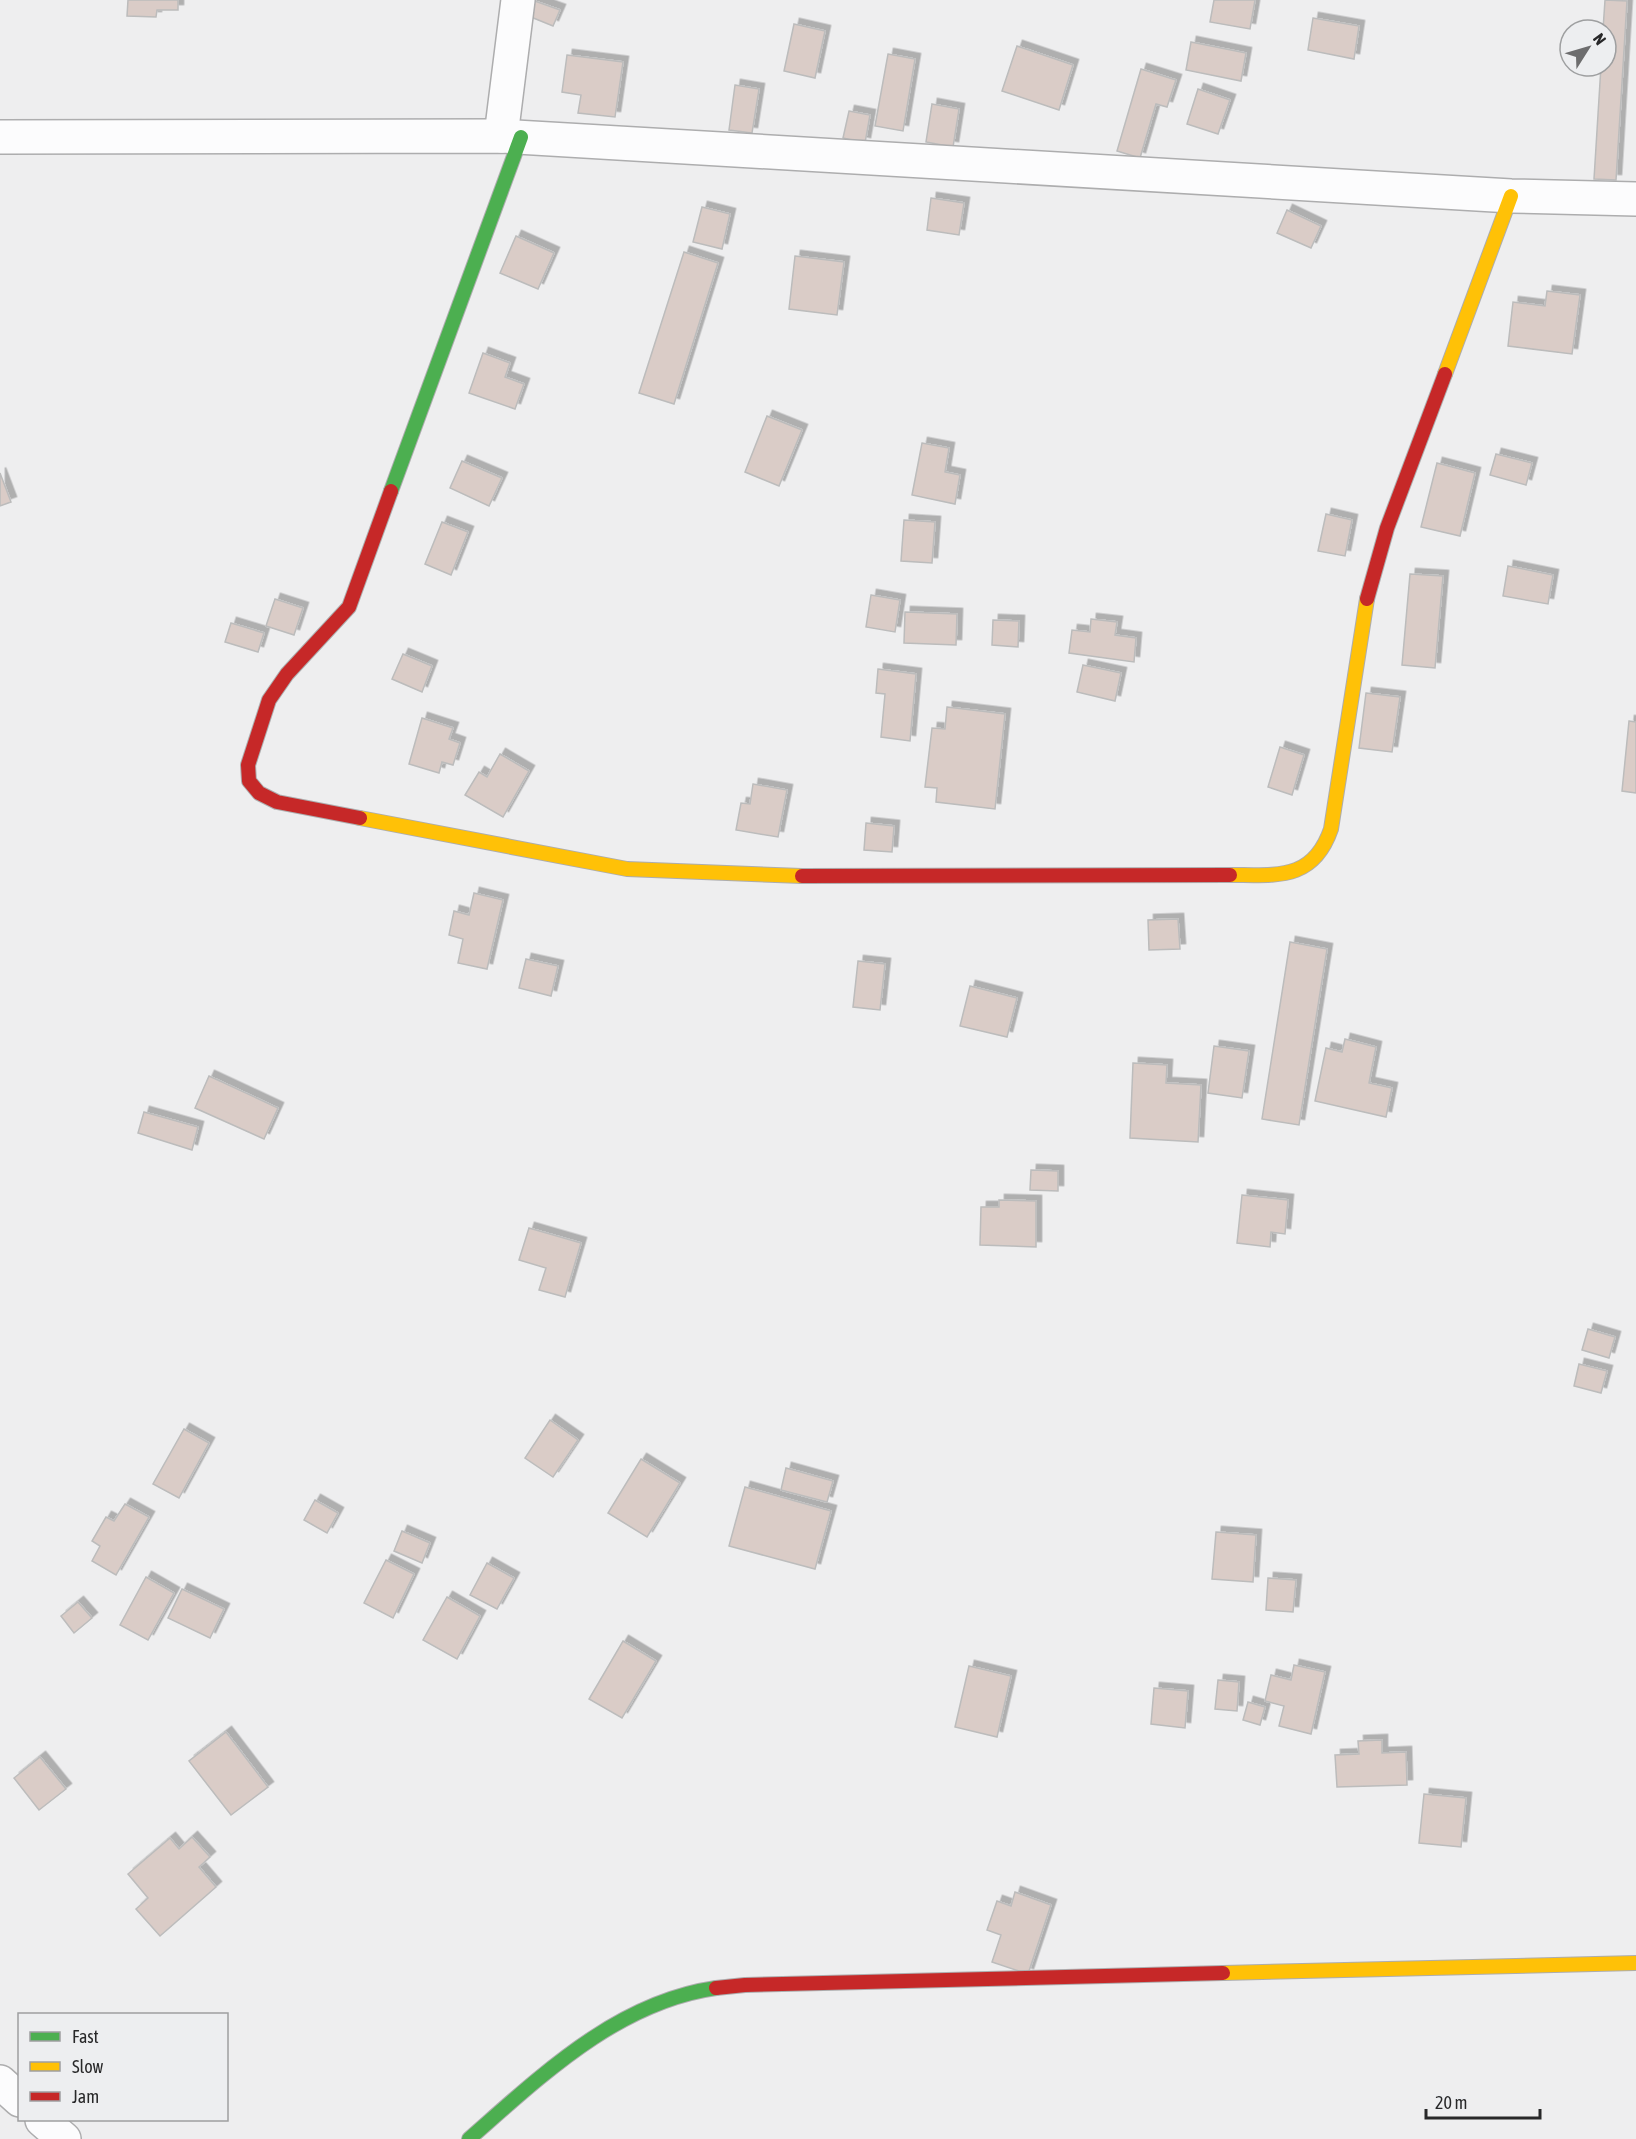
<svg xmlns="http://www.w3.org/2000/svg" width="1636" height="2139" font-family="'Asap Condensed',sans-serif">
  <defs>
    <filter id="shadow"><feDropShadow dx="5.5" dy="-5.5" stdDeviation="0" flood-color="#0004"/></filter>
  </defs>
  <rect width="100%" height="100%" fill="#eeeeef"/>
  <!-- building -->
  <g fill="#daccc7" stroke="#bcbcbc" stroke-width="1.5" filter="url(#shadow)">
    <polygon points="128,0 178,0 178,10 157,10 156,17 127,16"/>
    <polygon points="532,0 560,10 553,26 526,15"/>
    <polygon points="1214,0 1255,0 1250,29 1210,22"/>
    <polygon points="1605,0 1627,1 1616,180 1594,179 1601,66 1606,66 1606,30 1603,30"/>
    <polygon points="1313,18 1359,26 1354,59 1308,50"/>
    <polygon points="794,24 825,31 815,78 784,71"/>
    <polygon points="1191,42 1246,53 1241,81 1186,70"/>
    <polygon points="1017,46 1073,65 1059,110 1002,91"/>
    <polygon points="888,54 915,59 903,131 875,126"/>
    <polygon points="567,55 623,62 615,117 578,113 581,95 562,92"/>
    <polygon points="1141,69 1176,80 1167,107 1156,104 1140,158 1117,151"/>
    <polygon points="735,85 759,89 752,133 729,130"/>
    <polygon points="1198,89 1230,100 1218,134 1187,124"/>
    <polygon points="932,104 959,109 953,147 926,142"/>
    <polygon points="849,111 870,115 865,143 843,138"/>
    <polygon points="931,198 964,203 959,235 927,230"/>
    <polygon points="702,207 730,214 722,249 693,242"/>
    <polygon points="1287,210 1321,226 1311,248 1277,233"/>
    <polygon points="516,236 554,253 538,289 500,273"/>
    <polygon points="684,252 718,263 674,404 639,393"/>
    <polygon points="795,256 844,262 837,315 789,309"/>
    <polygon points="1547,291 1580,295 1572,354 1508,346 1513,302 1545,306"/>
    <polygon points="483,353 510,363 505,377 524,384 515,409 469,393"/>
    <polygon points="767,416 802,430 779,486 745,472"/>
    <polygon points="922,443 949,448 945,472 960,475 955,504 912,495"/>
    <polygon points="1496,454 1532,463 1526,485 1490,475"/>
    <polygon points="462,461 502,478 489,506 450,488"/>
    <polygon points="1437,463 1475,473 1460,536 1421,527"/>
    <polygon points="0,473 11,502 0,506"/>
    <polygon points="1326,514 1352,520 1345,556 1318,551"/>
    <polygon points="904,520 935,522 932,563 901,561"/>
    <polygon points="442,522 468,532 451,575 425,564"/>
    <polygon points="1508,566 1553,575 1548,604 1503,596"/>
    <polygon points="1410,574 1443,576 1435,668 1402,665"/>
    <polygon points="871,595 900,600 895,632 866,627"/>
    <polygon points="275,599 303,608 294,635 266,626"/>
    <polygon points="905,612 957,614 956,645 904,643"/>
    <polygon points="1091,619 1117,622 1115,635 1136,638 1134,662 1069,653 1072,630 1090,632"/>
    <polygon points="993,620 1019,621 1018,647 992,645"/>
    <polygon points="231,623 264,633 258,652 225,642"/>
    <polygon points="403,654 432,666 422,692 392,679"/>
    <polygon points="1083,665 1121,673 1115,701 1077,692"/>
    <polygon points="878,669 916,674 910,741 881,737 885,694 876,693"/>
    <polygon points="1366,693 1400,697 1392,752 1359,748"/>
    <polygon points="947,707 1005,714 995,809 936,802 937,788 925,787 932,728 945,729"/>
    <polygon points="422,718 453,728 449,739 460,743 453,765 442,762 439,773 409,764"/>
    <polygon points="1629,721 1636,722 1636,793 1622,791"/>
    <polygon points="1280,747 1304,755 1292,795 1268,787"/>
    <polygon points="500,754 529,771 503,817 465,795 479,772 487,777"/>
    <polygon points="753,784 787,790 778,837 736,830 741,803 750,804"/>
    <polygon points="866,823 894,826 892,852 864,850"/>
    <polygon points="474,893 503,900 487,969 458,963 463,939 449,935 454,911 469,915"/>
    <polygon points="1178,919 1180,949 1149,950 1148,920"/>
    <polygon points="1290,942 1327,949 1299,1125 1262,1119"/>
    <polygon points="526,959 558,966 551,996 519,988"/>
    <polygon points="858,961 885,964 880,1010 853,1007"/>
    <polygon points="970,986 1017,998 1007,1037 960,1026"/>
    <polygon points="1345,1039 1376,1047 1369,1083 1392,1088 1386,1117 1315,1101 1326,1048 1342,1052"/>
    <polygon points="1214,1046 1249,1051 1242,1098 1208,1093"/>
    <polygon points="1133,1063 1167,1065 1166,1083 1201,1085 1198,1142 1130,1138"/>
    <polygon points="209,1076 278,1108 264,1139 195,1108"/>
    <polygon points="144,1112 198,1127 192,1150 138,1133"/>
    <polygon points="1031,1170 1058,1171 1058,1191 1030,1190"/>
    <polygon points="1242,1195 1288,1200 1285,1234 1271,1232 1270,1247 1237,1243"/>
    <polygon points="999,1200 1036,1201 1036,1247 980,1245 981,1207 999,1207"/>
    <polygon points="529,1228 581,1243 565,1297 539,1290 546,1268 519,1260"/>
    <polygon points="1588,1329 1615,1337 1609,1358 1582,1350"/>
    <polygon points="1579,1364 1607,1371 1601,1393 1574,1386"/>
    <polygon points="550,1420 578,1440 553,1477 525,1458"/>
    <polygon points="184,1429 209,1443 179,1498 153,1484"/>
    <polygon points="641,1459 680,1483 647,1537 608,1513"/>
    <polygon points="786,1468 833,1481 827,1502 781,1490"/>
    <polygon points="745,1487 831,1511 815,1569 729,1546"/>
    <polygon points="315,1500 338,1513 327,1533 304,1520"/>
    <polygon points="125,1504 149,1517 116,1575 92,1561 100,1546 92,1541 106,1517 114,1521"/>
    <polygon points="402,1531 430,1543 422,1563 394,1551"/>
    <polygon points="1216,1532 1256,1535 1253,1582 1212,1579"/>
    <polygon points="386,1560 414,1574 393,1618 364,1603"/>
    <polygon points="487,1563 514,1578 497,1609 470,1595"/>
    <polygon points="146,1577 174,1593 148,1640 120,1625"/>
    <polygon points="1268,1578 1296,1580 1293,1612 1266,1610"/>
    <polygon points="182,1589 224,1609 210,1638 168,1618"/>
    <polygon points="447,1597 480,1616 457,1659 423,1640"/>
    <polygon points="78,1602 92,1618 74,1633 61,1616"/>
    <polygon points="623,1641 656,1661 622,1718 589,1699"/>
    <polygon points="1294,1665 1325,1672 1311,1734 1279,1726 1284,1706 1265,1701 1271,1675 1291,1680"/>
    <polygon points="969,1666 1011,1676 997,1737 955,1727"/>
    <polygon points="1218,1680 1239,1682 1237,1711 1215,1709"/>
    <polygon points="1154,1688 1188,1691 1185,1728 1151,1724"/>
    <polygon points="1248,1702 1265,1707 1260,1725 1243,1720"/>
    <polygon points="226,1732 268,1787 231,1815 189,1761"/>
    <polygon points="1382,1740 1382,1753 1406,1752 1407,1785 1337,1787 1335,1755 1359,1754 1358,1741"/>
    <polygon points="40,1757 66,1789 39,1810 14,1778"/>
    <polygon points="1424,1794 1466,1798 1461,1847 1419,1843"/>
    <polygon points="192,1837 210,1857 199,1867 216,1887 160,1936 136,1909 148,1898 128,1874 170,1838 179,1849"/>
    <polygon points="1015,1892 1051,1905 1028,1974 992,1962 1001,1935 987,1930 997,1901 1011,1906"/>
  </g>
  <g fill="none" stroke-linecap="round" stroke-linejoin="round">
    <!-- street casing -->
    <g stroke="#adadae" stroke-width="36">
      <g id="street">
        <polyline points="501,136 518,0"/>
        <polyline points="0,137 501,136 1511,196 1636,199"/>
        <polyline points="0,2082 20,2100"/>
        <polyline points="42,2120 64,2139"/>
      </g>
    </g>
    <!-- fast casing -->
    <g stroke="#adadae" stroke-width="16">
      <g id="fast">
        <polyline points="391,491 521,137"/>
        <path d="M469,2139C541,2076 617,2002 716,1988"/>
      </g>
    </g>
    <!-- slow casing -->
    <g stroke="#adadae" stroke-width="16">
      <g id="slow">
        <polyline points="1445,374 1511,196"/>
        <polyline points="360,818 627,869 802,876"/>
        <path d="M1230,875C1277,875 1313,881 1331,829L1367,599"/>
        <polyline points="1223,1973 1636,1963"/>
      </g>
    </g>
    <!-- jam casing -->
    <g stroke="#adadae" stroke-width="16">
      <g id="jam">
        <polyline points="1367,599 1387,528 1445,374"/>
        <polyline points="360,818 277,802 259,793 249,781 248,765 269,700 287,674 349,607 391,491"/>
        <polyline points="802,876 1230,875"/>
        <polyline points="716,1988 745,1985 1223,1973"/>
      </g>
    </g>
    <!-- street -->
    <use href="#street" stroke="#fcfcfd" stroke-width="33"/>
    <!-- fast -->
    <use href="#fast" stroke="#4caf50" stroke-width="14"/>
    <!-- slow -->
    <use href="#slow" stroke="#ffc107" stroke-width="14"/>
    <!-- jam -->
    <use href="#jam" stroke="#c62828" stroke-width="14"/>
  </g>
  <!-- legend -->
  <rect x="18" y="2013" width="210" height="108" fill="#edeef0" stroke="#9e9fa0" stroke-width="1.5"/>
  <rect x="30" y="2032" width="30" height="9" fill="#4caf50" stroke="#9e9fa0" stroke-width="1.5"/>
  <text x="72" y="2043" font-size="18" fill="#282829">Fast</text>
  <rect x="30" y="2062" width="30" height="9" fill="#ffc107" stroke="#9e9fa0" stroke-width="1.5"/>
  <text x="72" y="2073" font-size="18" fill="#282829">Slow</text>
  <rect x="30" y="2092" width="30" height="9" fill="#c62828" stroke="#9e9fa0" stroke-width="1.5"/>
  <text x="72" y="2103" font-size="18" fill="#282829">Jam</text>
  <!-- north arrow -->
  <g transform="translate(1588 48) rotate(53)"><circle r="28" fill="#edeef0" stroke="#9e9fa0" stroke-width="1.5"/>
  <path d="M0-4.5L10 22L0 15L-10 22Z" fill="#6d6d6e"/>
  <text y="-9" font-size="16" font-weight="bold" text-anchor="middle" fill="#282829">N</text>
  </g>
  <!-- scale -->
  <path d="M1426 2109v9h114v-9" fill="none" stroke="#282829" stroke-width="3"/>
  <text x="1435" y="2109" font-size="18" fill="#282829" stroke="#edeef0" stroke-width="4.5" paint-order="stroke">20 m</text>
</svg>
